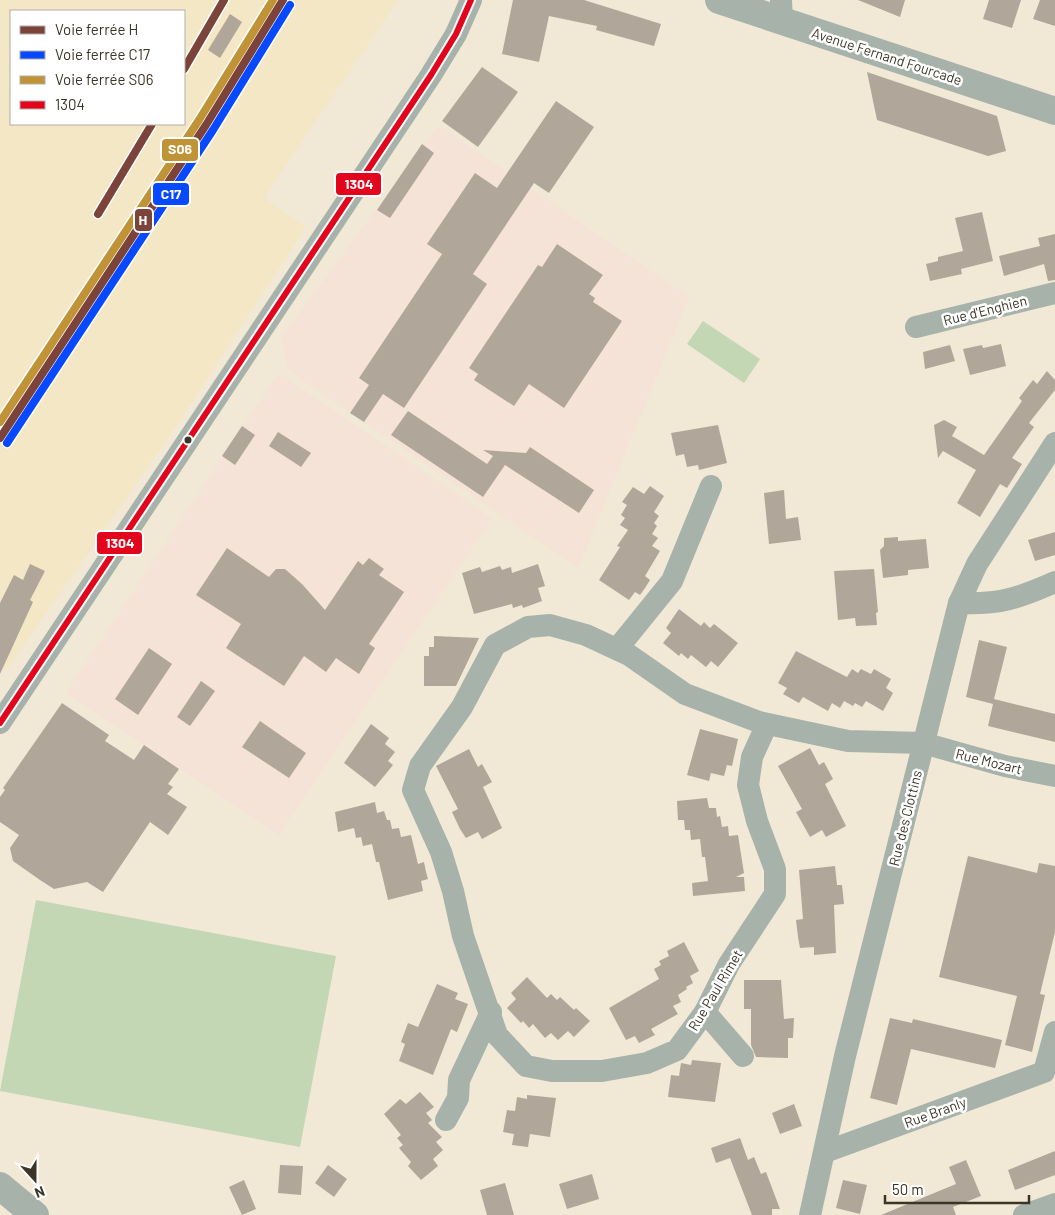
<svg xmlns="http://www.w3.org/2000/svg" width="1055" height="1215" font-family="Barlow,sans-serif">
  <rect width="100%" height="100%" fill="#f1e9d5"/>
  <!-- built -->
  <path fill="#f4e7c6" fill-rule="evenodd" d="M0,0H398L264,198L306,227L177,425L6,671L0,669ZM11,11H184V124H11Z"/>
  <!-- education -->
  <g fill="#f5e3d7">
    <polygon points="439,125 689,297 578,568 288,370 281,337"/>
    <polygon points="279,373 492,518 279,835 66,693"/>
  </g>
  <!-- green -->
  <g fill="#c3d7b5">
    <polygon points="703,321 760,359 744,383 687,344"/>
    <polygon points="36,900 336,956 300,1147 0,1091"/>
  </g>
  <!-- building -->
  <g fill="#b0a79a">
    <polygon points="513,0 584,0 661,24 654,46 596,30 597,26 549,16 539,62 502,54"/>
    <polygon points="858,0 905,0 900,17"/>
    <polygon points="989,0 1021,0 1012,28 983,19"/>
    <polygon points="1040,0 1055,0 1055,26 1033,19"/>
    <polygon points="230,14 242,22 220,58 208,50"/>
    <polygon points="482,67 518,92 478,147 442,121"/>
    <polygon points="867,72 997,116 1006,151 988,156 877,120"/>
    <polygon points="556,101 594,127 549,193 534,183 473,274 487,284 404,408 383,394 364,422 350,413 369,385 359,378 442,254 427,244 475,173 497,188"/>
    <polygon points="422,144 434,153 390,218 377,210"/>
    <polygon points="982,212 993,261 961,269 962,274 930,281 926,264 938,261 938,257 963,251 955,218"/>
    <polygon points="1055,234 1055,280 1048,281 1044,264 1004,276 999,256 1040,246 1038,238"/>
    <polygon points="557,244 603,275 589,294 595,298 593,302 622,321 564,408 529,384 514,406 474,380 478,374 469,368 538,265 542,267"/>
    <polygon points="1001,344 1006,366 970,375 963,349 982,345 983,348"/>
    <polygon points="950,345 955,361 925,369 923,352"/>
    <polygon points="1047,371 1055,380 1055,390 1029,423 1034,427 1012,458 1022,464 1007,488 1000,484 980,517 957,503 976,470 943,451 938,458 934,425 944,420 957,427 952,436 984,455 1022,401 1019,398 1033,380 1037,384"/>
    <polygon points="408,411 487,464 493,456 483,450 526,453 530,447 594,490 579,513 505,465 483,497 391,435"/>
    <polygon points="718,425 727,463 699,470 698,465 687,467 684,454 676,456 671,433"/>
    <polygon points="242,426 255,435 235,465 222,456"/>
    <polygon points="278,432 311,453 301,467 269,446"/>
    <polygon points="650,486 664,496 654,512 659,516 654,523 657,526 652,534 658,538 652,546 660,551 645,576 650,580 645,588 640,595 635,592 629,600 599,580 620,547 617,546 628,530 620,525 625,518 621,515 627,505 622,502 633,487 644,494"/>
    <polygon points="784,490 786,519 798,517 801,540 769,544 764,493"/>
    <polygon points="1055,532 1055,555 1035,561 1028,540"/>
    <polygon points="898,537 898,541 926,539 929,568 908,570 908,575 883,578 880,550 884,546 884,538"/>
    <polygon points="227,548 269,577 276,569 285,569 302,584 325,610 358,561 363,565 369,558 384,569 379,575 404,592 369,644 375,648 359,674 336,658 326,672 304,656 284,686 226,648 241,624 196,595"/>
    <polygon points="30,564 45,571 30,600 33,602 0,674 0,603 14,575 23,580"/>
    <polygon points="538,564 545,586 538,588 542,601 523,608 522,605 513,608 512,604 474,614 462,573 480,567 482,572 500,566 502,570 511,567 512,573"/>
    <polygon points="874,569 878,612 876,613 877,625 856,626 855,618 838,620 834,571"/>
    <polygon points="679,609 701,626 704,622 710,628 714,624 738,643 718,667 711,661 706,667 691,655 688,659 681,653 679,656 663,643 671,633 666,628"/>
    <polygon points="434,636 479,638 456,686 424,686 424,656 429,656 429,647 434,647"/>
    <polygon points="979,640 1007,647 994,699 1055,714 1055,742 988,726 993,704 966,697"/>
    <polygon points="149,648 172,664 138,715 115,699"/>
    <polygon points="796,651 847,677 852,669 858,673 861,669 871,674 874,669 891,679 886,688 893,693 883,711 866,701 862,707 855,703 853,706 844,701 840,708 832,703 828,711 803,697 799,703 783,694 787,688 778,683"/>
    <polygon points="201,681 215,691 190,726 177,717"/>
    <polygon points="62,703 109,735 105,741 134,760 144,745 179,769 168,784 173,787 167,794 187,807 168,835 150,822 103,892 87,882 54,889 40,880 13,861 10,848 19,835 0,822 0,797 5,790 3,788"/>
    <polygon points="260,721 306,753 289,778 242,747"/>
    <polygon points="371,724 389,738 385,744 395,752 388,761 393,765 375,787 344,763"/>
    <polygon points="700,729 738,739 732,766 727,765 724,776 711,773 709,781 687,775"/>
    <polygon points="810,748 819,765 824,762 833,779 825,784 846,826 826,837 822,830 810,837 796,812 802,809 778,766"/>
    <polygon points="469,749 478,767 482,764 492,782 483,787 502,828 482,839 478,832 466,838 460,829 452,812 458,809 436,766"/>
    <polygon points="707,798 709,808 716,808 717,817 720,816 722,827 728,826 729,836 738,835 744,873 736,877 744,877 745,891 693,896 692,883 708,881 705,857 702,857 700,839 691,840 690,830 685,830 684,820 678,820 677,801"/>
    <polygon points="375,802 377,813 384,811 387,820 390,820 392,829 399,828 401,837 411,835 418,864 424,862 426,872 428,879 421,881 423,891 388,900 379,862 376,862 372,844 363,846 361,837 356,838 354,828 338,832 335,812"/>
    <polygon points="968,856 1037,873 1039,863 1055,866 1055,932 1040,994 1045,995 1032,1052 1005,1045 1017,996 939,977"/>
    <polygon points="835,866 837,885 842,885 844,904 834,905 836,953 814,955 814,947 800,948 798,937 796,920 803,919 799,870"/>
    <polygon points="684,942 699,971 690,976 693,983 686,987 687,989 678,995 681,1002 673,1006 678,1014 651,1029 655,1035 639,1043 635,1036 626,1040 609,1008 659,979 654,969 661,965 659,961 669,956 667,951"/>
    <polygon points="527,977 547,998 551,994 557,1000 560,997 574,1010 576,1008 590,1021 574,1037 568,1031 558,1040 551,1033 545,1038 533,1024 529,1028 523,1021 521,1023 507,1008 516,999 511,993"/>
    <polygon points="744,980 781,980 784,1019 794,1018 793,1038 788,1038 788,1058 756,1057 751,1045 751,1009 744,1009"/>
    <polygon points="437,984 458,993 455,999 468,1004 457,1032 451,1029 433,1075 399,1061 405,1044 401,1042 408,1023 418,1027"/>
    <polygon points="890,1018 912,1023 913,1019 1002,1040 995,1068 911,1049 897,1105 870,1098"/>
    <polygon points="692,1060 721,1063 715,1102 668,1097 671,1075 679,1076 681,1063 691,1065"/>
    <polygon points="420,1092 434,1107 426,1113 432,1120 428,1123 442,1137 436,1142 443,1150 433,1159 438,1166 421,1180 408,1166 411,1162 399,1148 403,1145 397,1138 401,1135 384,1114 400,1099 406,1104"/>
    <polygon points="527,1095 556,1098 550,1137 530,1134 528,1147 512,1145 514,1134 503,1132 507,1110 515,1111 517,1097 527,1099"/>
    <polygon points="794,1104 802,1126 780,1134 772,1113"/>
    <polygon points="740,1138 748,1160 754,1157 761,1174 766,1172 780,1209 772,1209 772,1215 752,1215 730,1158 716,1163 711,1148"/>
    <polygon points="1055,1151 1055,1175 1015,1190 1008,1170"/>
    <polygon points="966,1160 981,1196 953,1207 956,1215 881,1215 956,1184 949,1167"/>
    <polygon points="280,1165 303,1166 301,1195 278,1193"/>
    <polygon points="328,1165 347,1179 334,1197 315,1183"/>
    <polygon points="592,1174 599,1199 567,1209 559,1184"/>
    <polygon points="244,1180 256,1209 242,1215 229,1187"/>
    <polygon points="843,1180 867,1185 860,1214 836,1208"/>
    <polygon points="505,1183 514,1215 487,1215 480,1190"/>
  </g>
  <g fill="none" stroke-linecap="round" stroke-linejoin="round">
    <!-- minor -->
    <g stroke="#a7b2aa" stroke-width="22">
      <polyline points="781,0 782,21"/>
      <polyline points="916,327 1055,293"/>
      <path d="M959,603C999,605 1019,598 1055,582"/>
      <polyline points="617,649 672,581 711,486"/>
      <polyline points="0,723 431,75 456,34 471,0"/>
      <polyline points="767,724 752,757 748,785 757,821 775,869 775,894 729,964 705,1012 677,1050 647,1063 602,1071 552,1071 526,1066 497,1035 463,936 453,891 441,852 413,790 420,766 462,707 495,645 528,627 550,625 586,635 629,655 685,694 759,722 848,741 923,743 1005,766 1055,776"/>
      <polyline points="705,1012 743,1056"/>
      <polyline points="446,1120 458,1098 459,1080 491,1012"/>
      <polyline points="825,1152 1044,1072 1055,1032"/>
      <polyline points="810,1215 845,1056 959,603 977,564 1055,443"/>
      <polyline points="1024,1215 1055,1204"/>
    </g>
    <!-- tertiary -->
    <g stroke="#a7b2aa" stroke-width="28">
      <polyline points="719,0 1055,111"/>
      <polyline points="0,1186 35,1215"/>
    </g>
    <!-- bus-1 casing -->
    <g stroke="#fff" stroke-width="10">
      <polyline id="bus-1" points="0,723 431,75 456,34 471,0"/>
    </g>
    <!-- bus-1 -->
    <use href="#bus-1" stroke="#e3051b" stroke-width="6"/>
    <!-- rail-1 casing -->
    <g stroke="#fff" stroke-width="11">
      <g id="rail-1">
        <polyline points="184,69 224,0"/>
        <polyline points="98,214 152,124"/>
        <polyline points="0,438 206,125 283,0"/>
      </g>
    </g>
    <!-- rail-2 casing -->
    <g stroke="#fff" stroke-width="11">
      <polyline id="rail-2" points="7,443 213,130 290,5"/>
    </g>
    <!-- rail-3 casing -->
    <g stroke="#fff" stroke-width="11">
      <polyline id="rail-3" points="0,422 199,120 273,0"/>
    </g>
    <!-- rail-1 -->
    <use href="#rail-1" stroke="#7b4339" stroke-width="8"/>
    <!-- rail-2 -->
    <use href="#rail-2" stroke="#0749ff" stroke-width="8"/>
    <!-- rail-3 -->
    <use href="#rail-3" stroke="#c09336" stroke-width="8"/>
  </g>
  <!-- markers -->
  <circle fill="#3b3527" stroke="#fff" stroke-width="2" cx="188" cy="440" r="4.5"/>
  <g text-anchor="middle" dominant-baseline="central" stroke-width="5" stroke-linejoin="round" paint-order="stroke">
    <!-- street labels -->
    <g font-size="14" fill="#3b3527" stroke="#fff">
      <text transform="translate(887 56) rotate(18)">Avenue Fernand Fourcade</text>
      <text transform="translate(985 310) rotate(-14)">Rue d'Enghien</text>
      <text transform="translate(989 761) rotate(14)">Rue Mozart</text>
      <text transform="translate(905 818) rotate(-76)">Rue des Clottins</text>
      <text transform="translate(715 990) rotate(-59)">Rue Paul Rimet</text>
      <text transform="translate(935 1112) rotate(-20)">Rue Branly</text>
    </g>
  </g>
  <g stroke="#fff" stroke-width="2">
    <rect x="161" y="138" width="38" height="24" rx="5" fill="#c09336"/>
    <rect x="335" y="172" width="47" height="24" rx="5" fill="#e3051b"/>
    <rect x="152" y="182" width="38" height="24" rx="5" fill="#0749ff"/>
    <rect x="134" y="208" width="19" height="24" rx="5" fill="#7b4339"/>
    <rect x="96" y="531" width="47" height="24" rx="5" fill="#e3051b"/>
  </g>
  <g font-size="14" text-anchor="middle" font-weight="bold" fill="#fff">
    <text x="180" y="154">S06</text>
    <text x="359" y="189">1304</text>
    <text x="171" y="199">C17</text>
    <text x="143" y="225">H</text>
    <text x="120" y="548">1304</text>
  </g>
  <!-- legend -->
  <rect x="10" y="10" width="175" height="115" fill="#ffffff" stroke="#b1aea9"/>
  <rect x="20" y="26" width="25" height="8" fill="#7b4339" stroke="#b1aea9"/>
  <text x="55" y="35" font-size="15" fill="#3b3527">Voie ferrée H</text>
  <rect x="20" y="51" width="25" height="8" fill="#0749ff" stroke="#b1aea9"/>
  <text x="55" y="60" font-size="15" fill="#3b3527">Voie ferrée C17</text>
  <rect x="20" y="76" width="25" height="8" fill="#c09336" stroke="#b1aea9"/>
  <text x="55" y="85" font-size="15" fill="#3b3527">Voie ferrée S06</text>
  <rect x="20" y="101" width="25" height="8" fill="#e3051b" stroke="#b1aea9"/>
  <text x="55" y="110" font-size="15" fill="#3b3527">1304</text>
  <!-- north arrow -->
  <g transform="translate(35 1180) rotate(159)" stroke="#ffffff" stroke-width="4" paint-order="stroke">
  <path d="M0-4L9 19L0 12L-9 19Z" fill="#3b3527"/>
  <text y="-8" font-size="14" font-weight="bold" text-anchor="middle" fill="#3b3527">N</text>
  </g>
  <!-- scale -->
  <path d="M885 1195v8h144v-8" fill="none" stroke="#3b3527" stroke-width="2.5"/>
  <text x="892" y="1195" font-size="15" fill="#3b3527" stroke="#ffffff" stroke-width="4" paint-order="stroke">50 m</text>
</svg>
